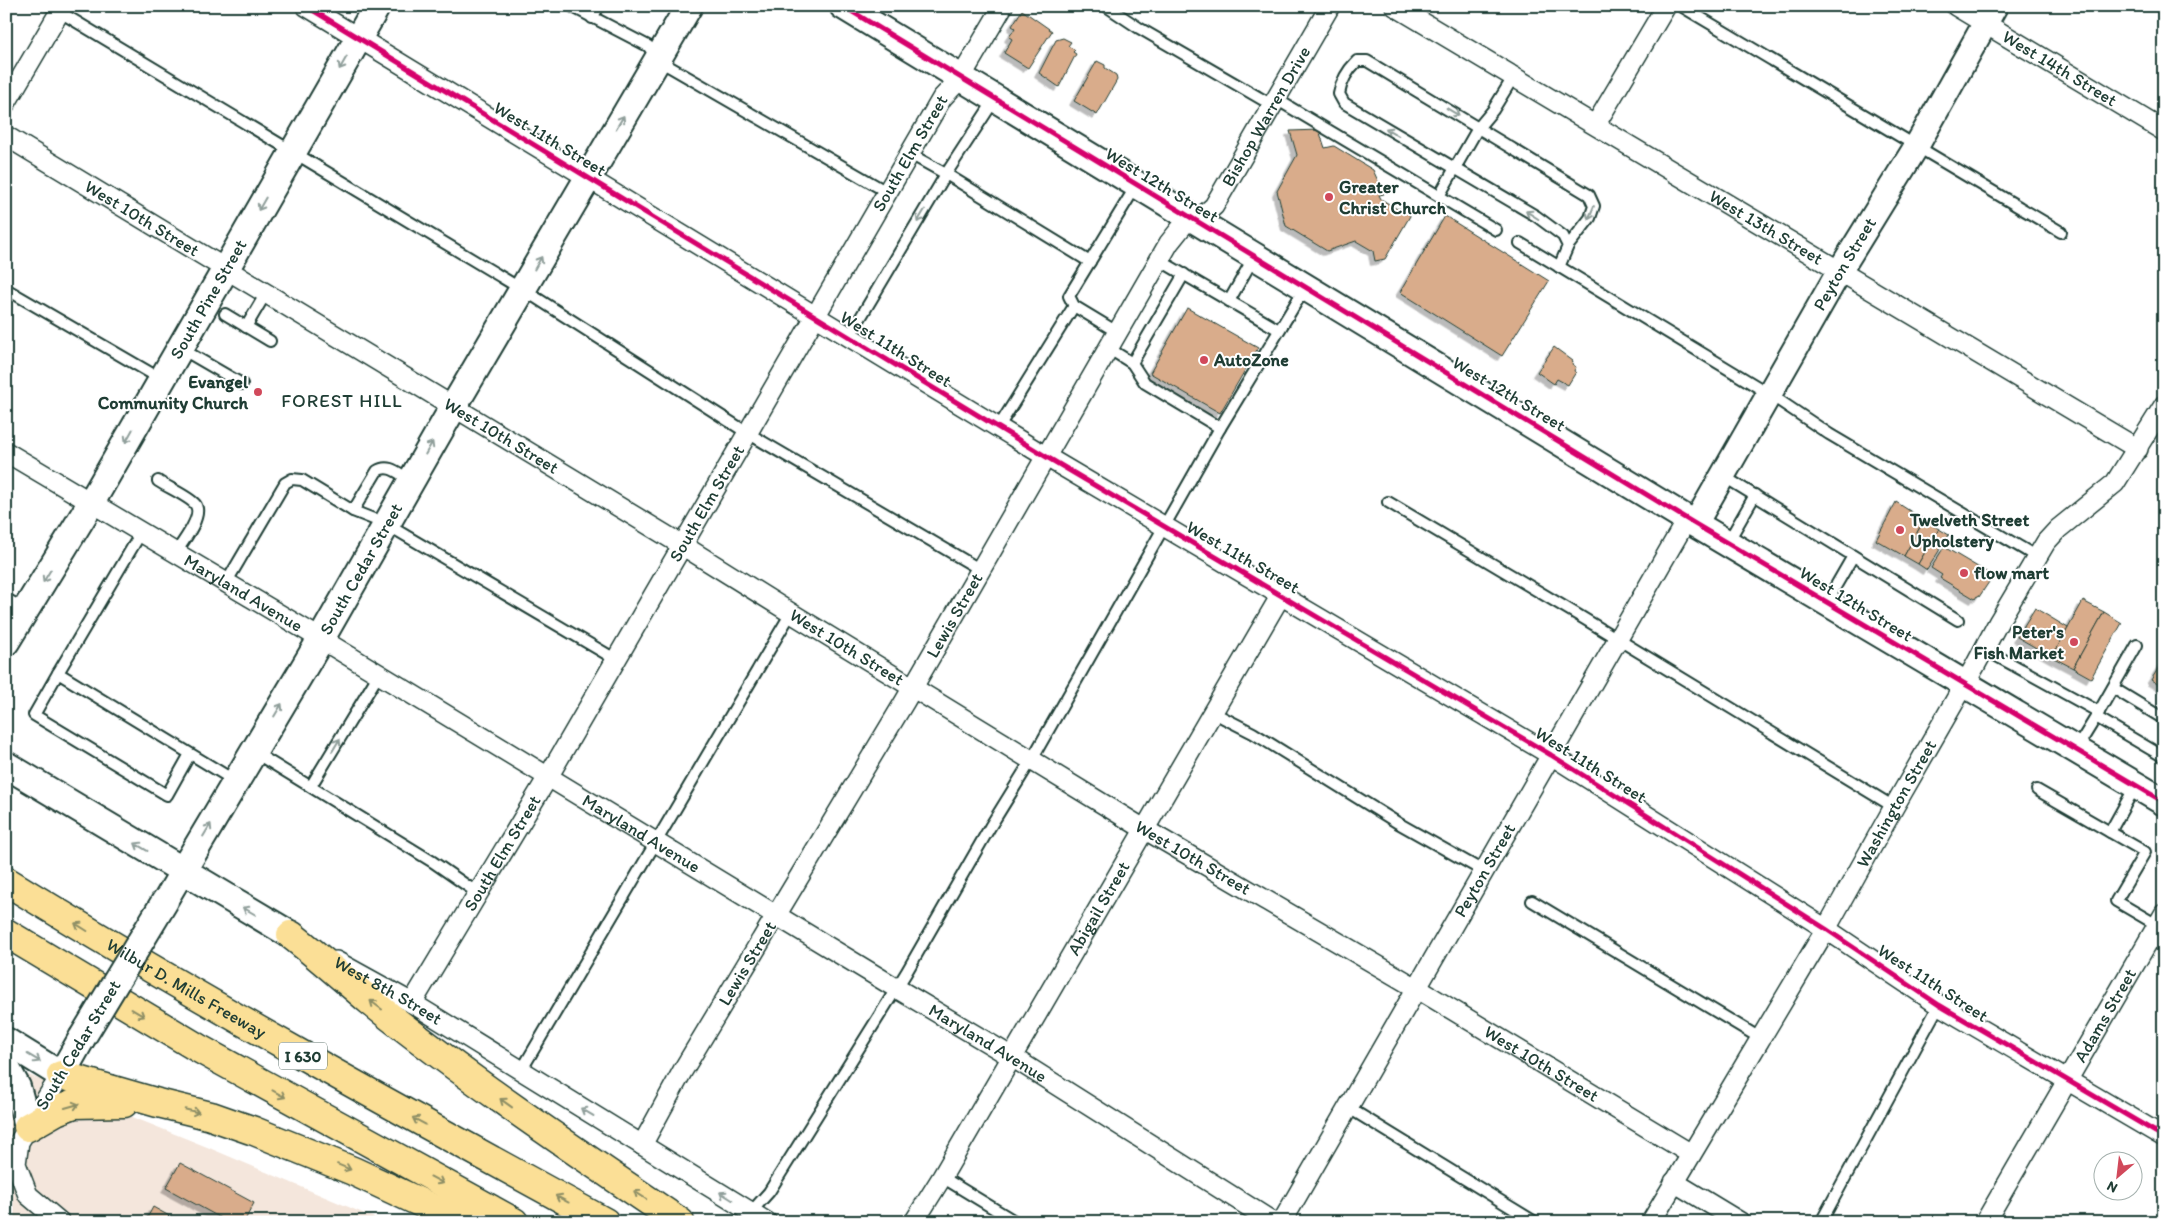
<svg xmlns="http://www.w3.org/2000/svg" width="2170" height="1228" font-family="Itim,sans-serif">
  <defs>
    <filter id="shadow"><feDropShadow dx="-4.5" dy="4.5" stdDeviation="0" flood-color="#0004"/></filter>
  </defs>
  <rect width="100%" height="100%" fill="#fff"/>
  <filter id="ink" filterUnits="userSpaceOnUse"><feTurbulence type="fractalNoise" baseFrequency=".02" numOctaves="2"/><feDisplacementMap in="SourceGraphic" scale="10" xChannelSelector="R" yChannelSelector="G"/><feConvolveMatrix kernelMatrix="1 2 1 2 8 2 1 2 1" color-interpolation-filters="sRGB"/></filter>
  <g filter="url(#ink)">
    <!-- built -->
    <polygon fill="#f4e6dc" points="6,1066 207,1147 384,1222 6,1222"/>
    <!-- building -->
    <g fill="#d9ac8b" stroke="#1f3d34" filter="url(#shadow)">
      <polygon points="1022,10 1052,31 1028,68 1004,53 1012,39 1009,37 1015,28 1012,26"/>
      <polygon points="1063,38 1071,42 1068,46 1075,50 1073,52 1076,54 1059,87 1039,73 1056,40"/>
      <polygon points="1097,61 1105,65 1105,68 1116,75 1117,80 1097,115 1074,101"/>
      <polygon points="1319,130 1325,148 1334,146 1373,170 1384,194 1379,195 1381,199 1397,209 1406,207 1410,216 1385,259 1375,261 1373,251 1356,241 1327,251 1286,226 1277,191 1297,155 1290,131"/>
      <polygon points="1445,216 1549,281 1502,356 1400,292"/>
      <polygon points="1187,308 1258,348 1220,413 1150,373"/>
      <polygon points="1554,347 1573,361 1572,364 1576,367 1574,371 1576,372 1568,385 1557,379 1554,384 1537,372"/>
      <polygon points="1896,502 1924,520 1904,556 1876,540"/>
      <polygon points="1924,520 1939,529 1918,564 1904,556"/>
      <polygon points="1939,529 1949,535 1927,570 1918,564"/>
      <polygon points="1944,547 1993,576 1979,597 1977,596 1975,599 1940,578 1942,575 1931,568"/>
      <polygon points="2083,601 2104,612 2073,668 2052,657"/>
      <polygon points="2035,608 2068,628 2052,657 2017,637"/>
      <polygon points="2104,612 2122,623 2091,678 2073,668"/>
      <polygon points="2164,659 2164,688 2151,680"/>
      <polygon points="180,1163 254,1203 244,1222 228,1222 166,1188"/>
      <polygon points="153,1207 180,1222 145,1222"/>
    </g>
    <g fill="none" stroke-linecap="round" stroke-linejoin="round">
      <!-- service casing -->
      <g stroke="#1f3d34" stroke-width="14">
        <g id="service">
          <polyline points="50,6 538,299 746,432 981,570"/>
          <polyline points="571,6 648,46 658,59 670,67 887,192"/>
          <polyline points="1106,6 1139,28 1272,105"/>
          <polyline points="1681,6 2061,232"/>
          <polyline points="592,18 599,6"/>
          <polyline points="1276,99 1496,230"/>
          <polyline points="910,154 946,174 995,99"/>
          <polyline points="1439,196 1478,128 1493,110 1514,76"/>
          <polyline points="1520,243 1771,395 1829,434 2037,557"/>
          <polyline points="1159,260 1279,330"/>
          <path d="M1559,267L1568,246L1590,218L1594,206L1589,195L1367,61H1357C1348,70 1341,82 1339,94L1344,103L1536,216L1563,236L1568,246"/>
          <polyline points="6,289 161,379"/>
          <polyline points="1229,301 1254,257"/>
          <polyline points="225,314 270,341"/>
          <polyline points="246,327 266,293"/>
          <polyline points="1117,332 1074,306 1069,296 1136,186"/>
          <polyline points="849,337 946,174 1090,262"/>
          <polyline points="180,348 242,384"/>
          <polyline points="1132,363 1184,274"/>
          <polyline points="998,428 1074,306"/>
          <polyline points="1220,428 1305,288"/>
          <polyline points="1723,476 1958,620"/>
          <path d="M410,480C399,474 389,463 377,471L353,511L386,524L615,659"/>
          <path d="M158,481C167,487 188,496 195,504C204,515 183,542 176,552"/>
          <polyline points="1388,502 1578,615 1894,807"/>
          <polyline points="1728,542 1755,495"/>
          <polyline points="226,583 285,483 292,479 302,480 353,511"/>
          <polyline points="6,599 25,609"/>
          <polyline points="1827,601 1853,556"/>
          <polyline points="2137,645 2096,717 2164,757"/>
          <polyline points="1984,649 2099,712"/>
          <polyline points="58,673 142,531"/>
          <polyline points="2113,688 2164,719"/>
          <polyline points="1212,712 1253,733 1398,823 1485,872"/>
          <polyline points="2077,748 2096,717"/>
          <polyline points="254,752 433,862 479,894"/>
          <polyline points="190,754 167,795 34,715 58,673 235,781"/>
          <polyline points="311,786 379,674"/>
          <polyline points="2037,790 2110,832 2135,787"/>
          <polyline points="2110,832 2145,852 2116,901 2157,925"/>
          <polyline points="1532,901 1760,1038"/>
          <polyline points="2149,938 2164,947"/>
          <polyline points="521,1071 791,613"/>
          <polyline points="1349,1108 1535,1222"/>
          <polyline points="942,1177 1016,1222"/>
          <polyline points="751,1212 769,1192 906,973 990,827 1032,759 1220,428 1145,383 1132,363 1108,348"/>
          <polyline points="1821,1222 1939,1005"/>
        </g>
      </g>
      <!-- minor casing -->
      <g stroke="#1f3d34" stroke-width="22">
        <g id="minor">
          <polyline points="306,6 1045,456 1551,755 1826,929 1939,1005 2164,1137"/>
          <path id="s1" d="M1395,6L2138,449"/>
          <path id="s2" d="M1956,6L2164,131"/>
          <polyline points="6,103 63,6"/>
          <polyline points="1596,124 1666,6"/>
          <path id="s3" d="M6,136L682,545L791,613L1144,829L1418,989L1691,1154"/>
          <path id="s4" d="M6,452L321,639L896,988L1012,1057L1273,1222"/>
          <path id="s5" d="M336,961L412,1003L767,1222"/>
          <path id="s6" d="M412,1003L548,777L942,98L960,79L1003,6"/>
          <path id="s7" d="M642,1145L683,1070L905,701L1169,243L1185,223L1205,214L1214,206L1330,6"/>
          <polyline points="1674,1182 1740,1222"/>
          <polyline points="60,1222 28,1195 16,1164 19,1142 61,1075"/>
          <path id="s8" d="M914,1222L942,1177L1281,595"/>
          <path id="s9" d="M1282,1222L1687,519"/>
          <path id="s10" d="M1651,1222L1826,929L1894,807L1975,666L1999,621L2046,542L2058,529L2115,483L2164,405"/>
          <path id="s11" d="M1985,1222L2164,914"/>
        </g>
      </g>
      <!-- tertiary casing -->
      <g stroke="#1f3d34" stroke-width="28">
        <g id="tertiary">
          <path id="s12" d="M1695,524L1839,272L1916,147L1995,6"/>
          <polyline points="165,901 182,872"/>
        </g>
      </g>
      <!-- secondary casing -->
      <g stroke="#1f3d34" stroke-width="30">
        <g id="secondary">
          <polyline points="843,6 1695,524 2164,802"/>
          <path id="s13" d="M6,642L91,503L377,6"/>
          <polyline points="6,765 291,935"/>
          <path id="s14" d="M182,872L321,639L454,406L689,6"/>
          <polyline points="6,1041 61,1075 82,1038"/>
          <polyline points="6,1067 17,1087 28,1127"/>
        </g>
      </g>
      <!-- motorway casing -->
      <g stroke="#1f3d34" stroke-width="31">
        <g id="motorway">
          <path id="s15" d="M6,881C202,1002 403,1112 605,1222"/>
          <polyline points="6,933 198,1048 514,1222"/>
          <path d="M291,935C318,956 344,979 370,1001C469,1080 575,1151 680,1222"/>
          <polyline points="61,1075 158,1103 211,1116 254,1131 353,1171 462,1222"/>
          <polyline points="28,1127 56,1111 74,1104 124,1103"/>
        </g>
      </g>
      <!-- service -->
      <use href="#service" stroke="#fff" stroke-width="10"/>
      <!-- minor -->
      <use href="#minor" stroke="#fff" stroke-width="19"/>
      <!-- tertiary -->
      <use href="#tertiary" stroke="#fff" stroke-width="24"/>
      <!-- secondary -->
      <use href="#secondary" stroke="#fff" stroke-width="26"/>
      <!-- motorway -->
      <use href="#motorway" stroke="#fbdf96" stroke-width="28"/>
      <!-- secondary-bridge casing -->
      <g stroke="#1f3d34" stroke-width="30" stroke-linecap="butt">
        <polyline id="secondary-bridge" points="82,1038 165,901"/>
      </g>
      <!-- secondary-bridge -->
      <use href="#secondary-bridge" stroke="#fff" stroke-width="26"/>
      <!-- cycleway casing -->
      <g stroke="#fff" stroke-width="8">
        <g id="cycleway">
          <polyline points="306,6 1045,456 1551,755 1826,929 1939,1005 2164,1137"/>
          <polyline points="843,6 1695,524 2164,802"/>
        </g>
      </g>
      <!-- cycleway -->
      <use href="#cycleway" stroke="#d6006c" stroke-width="5"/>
    </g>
    <!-- one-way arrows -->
    <defs><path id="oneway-shaft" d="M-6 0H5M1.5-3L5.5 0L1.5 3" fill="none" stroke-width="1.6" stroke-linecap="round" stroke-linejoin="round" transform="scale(1.25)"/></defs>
    <g stroke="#8f9e9a">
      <use href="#oneway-shaft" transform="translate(343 63) rotate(120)"/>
      <use href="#oneway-shaft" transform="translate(1453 112) rotate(31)"/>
      <use href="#oneway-shaft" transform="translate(620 122) rotate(-59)"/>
      <use href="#oneway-shaft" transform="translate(1392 132) rotate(-149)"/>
      <use href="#oneway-shaft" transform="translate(262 204) rotate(120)"/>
      <use href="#oneway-shaft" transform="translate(1591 213) rotate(113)"/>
      <use href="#oneway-shaft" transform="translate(1532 215) rotate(-148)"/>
      <use href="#oneway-shaft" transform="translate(921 216) rotate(121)"/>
      <use href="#oneway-shaft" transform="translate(538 263) rotate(-60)"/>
      <use href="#oneway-shaft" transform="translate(129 436) rotate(119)"/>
      <use href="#oneway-shaft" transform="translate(429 448) rotate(-60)"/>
      <use href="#oneway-shaft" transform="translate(47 576) rotate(121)"/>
      <use href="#oneway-shaft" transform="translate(278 710) rotate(-59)"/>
      <use href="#oneway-shaft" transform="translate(336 745) rotate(-59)"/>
      <use href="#oneway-shaft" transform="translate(207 830) rotate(-59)"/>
      <use href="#oneway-shaft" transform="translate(141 847) rotate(-149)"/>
      <use href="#oneway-shaft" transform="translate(249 911) rotate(-150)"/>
      <use href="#oneway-shaft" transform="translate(34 1058) rotate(31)"/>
      <use href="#oneway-shaft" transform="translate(587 1112) rotate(-149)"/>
      <use href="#oneway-shaft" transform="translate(726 1196) rotate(-148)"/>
    </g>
    <g stroke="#8d8e65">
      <use href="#oneway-shaft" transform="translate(81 927) rotate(-148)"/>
      <use href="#oneway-shaft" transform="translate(376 1005) rotate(-143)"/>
      <use href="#oneway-shaft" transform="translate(138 1013) rotate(31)"/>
      <use href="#oneway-shaft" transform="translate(279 1094) rotate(29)"/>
      <use href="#oneway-shaft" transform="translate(506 1103) rotate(-144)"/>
      <use href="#oneway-shaft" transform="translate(72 1106) rotate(-16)"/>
      <use href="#oneway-shaft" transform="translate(192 1111) rotate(13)"/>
      <use href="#oneway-shaft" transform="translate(419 1121) rotate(-152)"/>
      <use href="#oneway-shaft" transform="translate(344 1167) rotate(22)"/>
      <use href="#oneway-shaft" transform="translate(437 1180) rotate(28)"/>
      <use href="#oneway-shaft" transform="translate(640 1195) rotate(-146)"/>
      <use href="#oneway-shaft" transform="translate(562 1199) rotate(-152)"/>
    </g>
  </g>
  <!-- markers -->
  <g fill="#d1495b" stroke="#fff" stroke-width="2">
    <circle cx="1329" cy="197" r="5"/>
    <circle cx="1204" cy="360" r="5"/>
    <circle cx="258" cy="392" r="5"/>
    <circle cx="1900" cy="530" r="5"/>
    <circle cx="1964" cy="573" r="5"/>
    <circle cx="2074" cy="642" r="5"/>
  </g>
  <g text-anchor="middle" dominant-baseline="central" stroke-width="4" stroke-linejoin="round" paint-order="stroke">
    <!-- shield labels -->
    <rect fill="#fff" stroke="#627771" stroke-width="1" x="279" y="1042.5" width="48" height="27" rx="4"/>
    <g font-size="16" font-weight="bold" fill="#1f3d34">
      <text x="303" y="1056">I 630</text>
    </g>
    <!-- street labels -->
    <g font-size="18" fill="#1f3d34" stroke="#fff">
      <text stroke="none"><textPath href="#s2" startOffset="121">West 14th Street</textPath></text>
      <text stroke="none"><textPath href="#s7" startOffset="1208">Bishop Warren Drive</textPath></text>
      <text transform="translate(550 139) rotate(31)">West 11th Street</text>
      <text stroke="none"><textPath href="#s6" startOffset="985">South Elm Street</textPath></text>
      <text transform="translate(1162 185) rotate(31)">West 12th Street</text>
      <text stroke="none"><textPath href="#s3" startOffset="159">West 10th Street</textPath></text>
      <text stroke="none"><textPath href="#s1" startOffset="432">West 13th Street</textPath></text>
      <text stroke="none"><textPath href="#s12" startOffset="300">Peyton Street</textPath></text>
      <text stroke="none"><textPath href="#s13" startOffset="398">South Pine Street</textPath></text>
      <text transform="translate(896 349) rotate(32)">West 11th Street</text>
      <text transform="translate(1509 394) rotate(31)">West 12th Street</text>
      <text stroke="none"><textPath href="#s3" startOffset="579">West 10th Street</textPath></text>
      <text stroke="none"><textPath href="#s6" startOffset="580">South Elm Street</textPath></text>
      <text transform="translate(1243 557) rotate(30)">West 11th Street</text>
      <text stroke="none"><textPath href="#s14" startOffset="352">South Cedar Street</textPath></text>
      <text stroke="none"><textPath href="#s4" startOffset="276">Maryland Avenue</textPath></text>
      <text transform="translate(1856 604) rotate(31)">West 12th Street</text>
      <text stroke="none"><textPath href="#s7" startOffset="615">Lewis Street</textPath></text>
      <text stroke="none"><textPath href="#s3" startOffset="984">West 10th Street</textPath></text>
      <text transform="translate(1591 765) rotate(32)">West 11th Street</text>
      <text stroke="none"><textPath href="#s10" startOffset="485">Washington Street</textPath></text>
      <text stroke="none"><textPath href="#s4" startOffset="741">Maryland Avenue</textPath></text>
      <text stroke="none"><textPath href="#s6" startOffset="175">South Elm Street</textPath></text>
      <text stroke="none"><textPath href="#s3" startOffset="1389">West 10th Street</textPath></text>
      <text stroke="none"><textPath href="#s9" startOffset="406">Peyton Street</textPath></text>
      <text stroke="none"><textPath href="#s8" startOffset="364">Abigail Street</textPath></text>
      <text stroke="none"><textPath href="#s7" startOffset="210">Lewis Street</textPath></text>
      <text transform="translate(1933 983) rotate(33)">West 11th Street</text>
      <text stroke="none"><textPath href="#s15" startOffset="210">Wilbur D. Mills Freeway</textPath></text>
      <text stroke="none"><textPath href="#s5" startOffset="60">West 8th Street</textPath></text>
      <text stroke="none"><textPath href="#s11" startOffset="239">Adams Street</textPath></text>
      <text stroke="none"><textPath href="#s4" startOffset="1146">Maryland Avenue</textPath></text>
      <text transform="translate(78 1045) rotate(-59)">South Cedar Street</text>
      <text stroke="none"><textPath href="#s3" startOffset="1794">West 10th Street</textPath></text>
    </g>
    <!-- poi labels -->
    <g font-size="18" font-weight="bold" fill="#1f3d34" stroke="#fff" text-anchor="start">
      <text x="1339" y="187">Greater<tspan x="1339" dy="21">Christ Church</tspan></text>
      <text x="1214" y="360">AutoZone</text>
      <text x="248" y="382" text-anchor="end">Evangel<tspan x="248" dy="21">Community Church</tspan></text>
      <text x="1910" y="520">Twelveth Street<tspan x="1910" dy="21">Upholstery</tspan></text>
      <text x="1974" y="573">flow mart</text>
      <text x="2064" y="632" text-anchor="end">Peter's<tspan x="2064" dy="21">Fish Market</tspan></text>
    </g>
    <!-- neighbourhood labels -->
    <g font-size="19" letter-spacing="1" fill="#1f3d34" stroke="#fff">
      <text x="342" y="400">FOREST HILL</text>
    </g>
  </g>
  <!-- margin -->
  <rect width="2170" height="1228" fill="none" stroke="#fff" stroke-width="25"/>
  <rect x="12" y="12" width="2145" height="1203" fill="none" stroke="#1f3d34" stroke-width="2" filter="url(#ink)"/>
  <!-- north arrow -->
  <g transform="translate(2118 1176) rotate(208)"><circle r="24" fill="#ffffff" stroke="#a5b1ae"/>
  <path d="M0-4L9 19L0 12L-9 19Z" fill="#d1495b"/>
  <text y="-8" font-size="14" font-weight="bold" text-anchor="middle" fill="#1f3d34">N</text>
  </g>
</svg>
